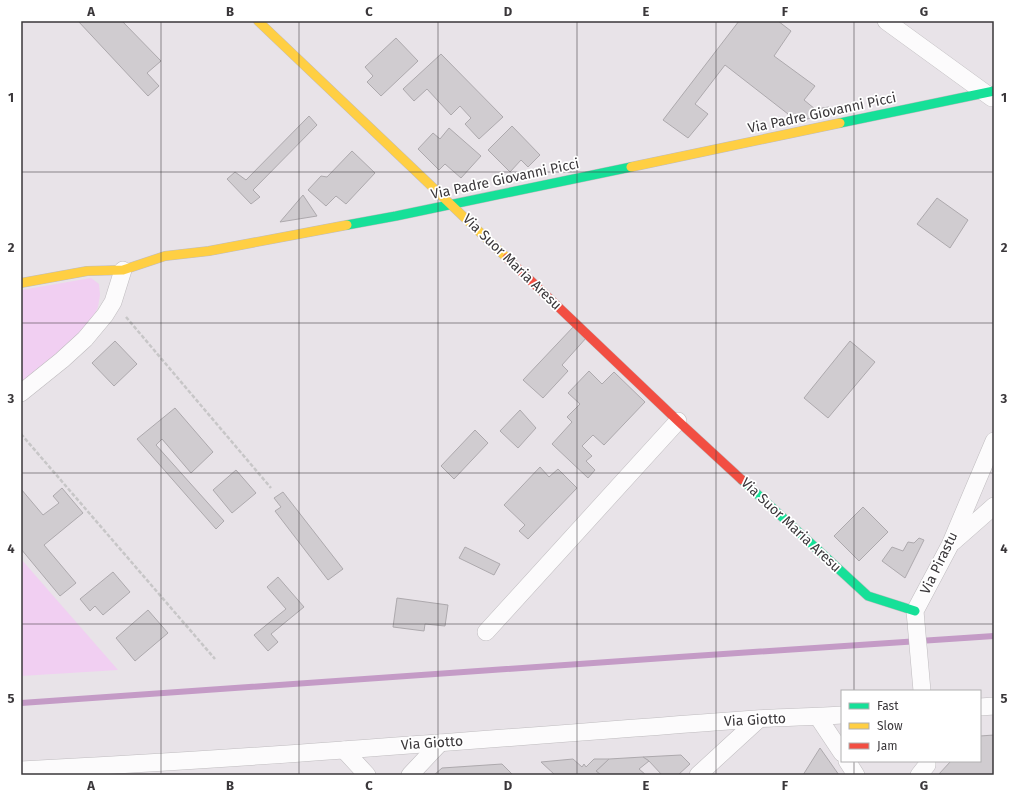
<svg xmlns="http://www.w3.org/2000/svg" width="1015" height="796" font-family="'Fira Sans',sans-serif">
  <rect width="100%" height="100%" fill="#e8e3e8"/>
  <!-- green -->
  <g fill="#f1cff2">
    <polygon points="91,278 99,284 100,295 98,307 92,321 72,342 21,382 21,290"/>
    <polygon points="21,559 118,670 21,676"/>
  </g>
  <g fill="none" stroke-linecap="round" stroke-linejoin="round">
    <!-- stream -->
    <polyline stroke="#c49bc6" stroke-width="6" points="21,703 679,657 994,636"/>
  </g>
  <!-- building -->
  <g fill="#d0ccd0" stroke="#ada9ad">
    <polygon points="78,21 122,21 161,61 147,73 159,86 148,96"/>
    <polygon points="739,21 778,21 791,31 774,56 815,86 804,100 815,109 829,107 833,114 797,121 725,65 695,104 708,114 688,138 663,120"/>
    <polygon points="396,38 418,61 381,96 367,82 373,76 365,67"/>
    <polygon points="441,54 503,117 479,139 465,124 471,118 460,106 451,115 427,89 414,101 403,89"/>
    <polygon points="309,116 317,125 253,190 260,197 251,204 227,179 235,172 246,180"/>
    <polygon points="512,126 540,155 528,167 521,160 510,172 488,150"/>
    <polygon points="449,128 481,156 461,178 445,164 439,170 418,149 433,133 440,139"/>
    <polygon points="352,151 375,173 346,204 336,196 326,206 308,190 321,176 327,177"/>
    <polygon points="303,195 317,216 280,222"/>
    <polygon points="937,198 968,220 950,248 917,224"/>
    <polygon points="575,325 587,337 562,365 568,371 543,398 523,380"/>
    <polygon points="115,341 137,364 114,386 92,363"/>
    <polygon points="850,341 875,362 828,418 804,398"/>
    <polygon points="589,371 602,384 614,372 645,402 604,445 593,435 582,446 592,456 586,461 595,470 588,478 552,444 572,422 567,417 580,404 568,393"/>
    <polygon points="175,408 213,452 191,473 162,439 156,445 224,521 216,529 137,439"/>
    <polygon points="520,410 536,428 518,448 500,431"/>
    <polygon points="475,430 488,443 454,479 441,466"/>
    <polygon points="540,467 549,477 558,469 577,488 528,539 519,531 525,525 504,505"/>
    <polygon points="236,470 256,493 232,513 213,490"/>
    <polygon points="62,488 83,513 44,545 76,583 60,596 21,549 21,489 43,515 59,503 53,496"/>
    <polygon points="283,492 343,569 328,580 275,511 281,507 274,498"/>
    <polygon points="863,507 888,532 859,561 834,536"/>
    <polygon points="919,538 924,540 905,578 882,561 892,547 903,551 908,542 914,543"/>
    <polygon points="465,547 500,564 494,575 459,558"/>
    <polygon points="113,572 130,592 103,615 95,606 90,611 80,599"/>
    <polygon points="278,577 304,607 271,634 278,642 268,651 254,635 286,609 267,587"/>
    <polygon points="397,598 448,605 445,626 425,624 424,631 393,627"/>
    <polygon points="148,610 168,633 135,661 116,638"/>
    <polygon points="994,735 994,775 938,775 951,761 980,761 980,736"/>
    <polygon points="820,748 839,775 803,775"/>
    <polygon points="681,755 690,764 678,775 662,775 649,761 643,757"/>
    <polygon points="643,757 649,761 639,769 646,775 601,775 596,771 609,759"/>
    <polygon points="573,759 582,767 584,764 586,767 594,759 609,759 596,771 601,775 555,775 541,762"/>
    <polygon points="502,764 513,775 434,775 442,768"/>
  </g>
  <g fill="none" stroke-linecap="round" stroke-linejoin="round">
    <!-- street casing -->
    <g stroke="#bfbcbf" stroke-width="18">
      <g id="street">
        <polyline points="886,21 992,98"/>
        <polyline points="21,393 62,360 85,339 105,315 113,302 123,270"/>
        <polyline points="953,542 994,506"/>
        <polyline points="486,632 678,421"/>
        <polyline points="922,691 915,611 950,545 994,441"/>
        <polyline points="980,707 994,706"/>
        <polyline points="818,717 842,753"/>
        <polyline points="344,750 367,775"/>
        <polyline points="847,761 856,775"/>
        <path d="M21,770C266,758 511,737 755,719C784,717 813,717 842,715"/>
        <polyline points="410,775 440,743"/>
        <polyline points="698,775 759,719"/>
        <polyline points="919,775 927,765 927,761"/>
      </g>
    </g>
    <!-- fast casing -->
    <g stroke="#bfbcbf" stroke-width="10">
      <g id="fast">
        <polyline points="840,123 994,91"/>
        <polyline points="347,225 396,216 631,167"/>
        <polyline points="742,480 868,596 915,611"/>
      </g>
    </g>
    <!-- slow casing -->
    <g stroke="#bfbcbf" stroke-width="10">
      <g id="slow">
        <polyline points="258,21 507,258"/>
        <polyline points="631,167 840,123"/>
        <polyline points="21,283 87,271 123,270 165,256 209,251 347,225"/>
      </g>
    </g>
    <!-- jam casing -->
    <g stroke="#bfbcbf" stroke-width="10">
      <polyline id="jam" points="507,258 678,421 742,480"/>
    </g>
    <!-- path -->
    <g stroke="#c7c6c7" stroke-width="2.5" stroke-dasharray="4 2" stroke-linecap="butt">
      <polyline points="126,317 271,488"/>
      <polyline points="21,434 215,659"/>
    </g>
    <!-- street -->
    <use href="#street" stroke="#fcfbfc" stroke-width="17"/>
    <!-- fast -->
    <use href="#fast" stroke="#16e098" stroke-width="9"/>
    <!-- slow -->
    <use href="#slow" stroke="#ffcf43" stroke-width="9"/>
    <!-- jam -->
    <use href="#jam" stroke="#f24e42" stroke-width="9"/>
  </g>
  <!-- grid -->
  <path fill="none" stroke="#3a373a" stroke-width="1" stroke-opacity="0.55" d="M161,21V775M299,21V775M438,21V775M577,21V775M716,21V775M854,21V691M21,172H994M21,323H994M21,473H994M21,624H994M854,761V775"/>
  <g text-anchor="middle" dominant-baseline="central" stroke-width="3.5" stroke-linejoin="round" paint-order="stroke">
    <!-- street labels -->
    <g font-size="14" fill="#3a373a" stroke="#fff">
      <text transform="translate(822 113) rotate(-12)">Via Padre Giovanni Picci</text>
      <text transform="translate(505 179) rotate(-12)">Via Padre Giovanni Picci</text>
      <text transform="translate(512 262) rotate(44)">Via Suor Maria Aresu</text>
      <text transform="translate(791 525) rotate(43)">Via Suor Maria Aresu</text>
      <text transform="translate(939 563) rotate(-64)">Via Pirastu</text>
      <text transform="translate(755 720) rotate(-3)">Via Giotto</text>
      <text transform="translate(432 743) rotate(-4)">Via Giotto</text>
    </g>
  </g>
  <!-- border -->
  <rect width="1015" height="796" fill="none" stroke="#ffffff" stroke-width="44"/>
  <!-- legend -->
  <rect x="841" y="690" width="140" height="72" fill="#ffffff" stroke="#b0afb0"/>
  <rect x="849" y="703" width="20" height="6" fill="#16e098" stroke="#b0afb0"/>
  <text x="877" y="710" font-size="12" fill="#3a373a">Fast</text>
  <rect x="849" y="723" width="20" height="6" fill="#ffcf43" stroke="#b0afb0"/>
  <text x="877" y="730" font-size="12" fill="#3a373a">Slow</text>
  <rect x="849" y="743" width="20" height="6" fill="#f24e42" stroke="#b0afb0"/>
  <text x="877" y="750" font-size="12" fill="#3a373a">Jam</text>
  <rect x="22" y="22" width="971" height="752" fill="none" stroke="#3a373a" stroke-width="1.5"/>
  <g font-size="13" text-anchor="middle" font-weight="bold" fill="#3a373a">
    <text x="91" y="16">A</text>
    <text x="230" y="16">B</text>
    <text x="369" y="16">C</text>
    <text x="508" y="16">D</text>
    <text x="646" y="16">E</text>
    <text x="785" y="16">F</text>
    <text x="924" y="16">G</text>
    <text x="11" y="102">1</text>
    <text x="1004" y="102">1</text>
    <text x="11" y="252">2</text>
    <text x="1004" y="252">2</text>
    <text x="11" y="403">3</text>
    <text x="1004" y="403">3</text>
    <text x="11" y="553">4</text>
    <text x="1004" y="553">4</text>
    <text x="11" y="703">5</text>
    <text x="1004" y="703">5</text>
    <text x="91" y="790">A</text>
    <text x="230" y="790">B</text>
    <text x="369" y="790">C</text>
    <text x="508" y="790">D</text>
    <text x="646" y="790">E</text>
    <text x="785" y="790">F</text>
    <text x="924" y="790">G</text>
  </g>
</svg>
